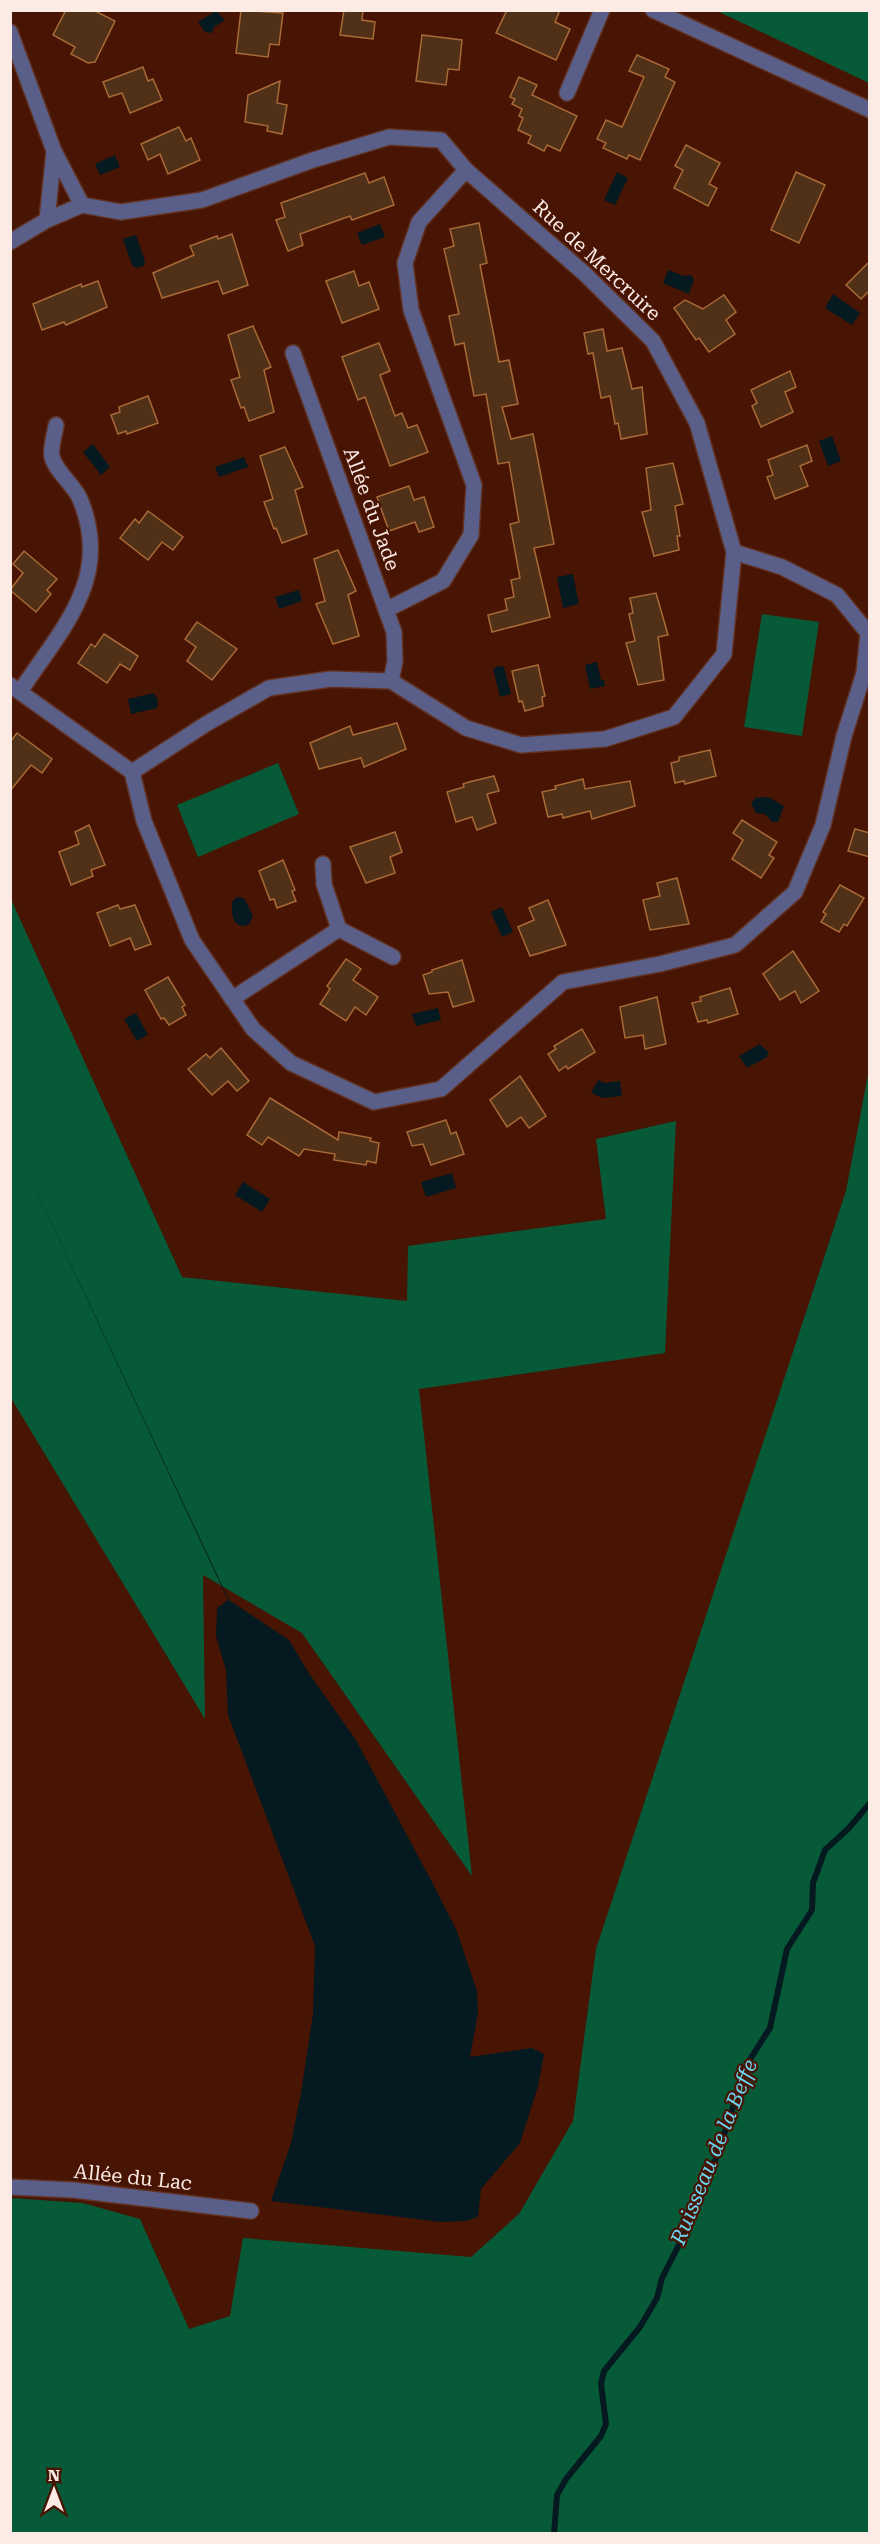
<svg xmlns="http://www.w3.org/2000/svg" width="880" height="2544" font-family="'Roboto Serif',serif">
  <rect width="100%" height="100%" fill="#481404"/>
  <!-- green -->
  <g fill="#075a37">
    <polygon points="717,11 869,11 869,83"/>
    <polygon points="762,614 819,622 802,736 744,727"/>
    <polygon points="278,763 299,814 198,857 177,805"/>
    <polygon points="10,897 182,1277 407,1301 408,1246 606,1219 596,1139 676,1121 665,1353 419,1389 472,1876 302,1633 203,1575 205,1719 11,1398"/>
    <polygon points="869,1069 869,2533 11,2533 11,2198 83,2203 140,2219 189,2329 230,2316 243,2238 471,2257 519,2214 573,2121 596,1949 846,1191"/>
  </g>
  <!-- water -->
  <g fill="#051a20">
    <polygon points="216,11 225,20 214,27 212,33 205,32 198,22"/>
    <polygon points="115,155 120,167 100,175 95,164"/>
    <polygon points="617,172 628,178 615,205 604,200"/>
    <polygon points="380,224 385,237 362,245 357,233"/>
    <polygon points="136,235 145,261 144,266 136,268 132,265 123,239"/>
    <polygon points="668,270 684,276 691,275 694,280 689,294 663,283"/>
    <polygon points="833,294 860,313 852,325 825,308"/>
    <polygon points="832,436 841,461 828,466 819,441"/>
    <polygon points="93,444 110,467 101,475 83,452"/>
    <polygon points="244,457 248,467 219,477 215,467"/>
    <polygon points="573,574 579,604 563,608 557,577"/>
    <polygon points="299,590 302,601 279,609 275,597"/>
    <polygon points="597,662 601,680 604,680 605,686 590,689 585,665"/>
    <polygon points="498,666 504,667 511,694 500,697 493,669"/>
    <polygon points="154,693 158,700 157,708 131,714 128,699"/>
    <polygon points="768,797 784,806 778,822 772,822 765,814 756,813 751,804 755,798"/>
    <path d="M237,897L244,898L253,915L250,923L245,926C231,926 232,913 232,902Z"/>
    <polygon points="502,907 513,932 502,937 491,912"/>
    <polygon points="438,1008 441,1020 416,1026 412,1014"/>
    <polygon points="136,1013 148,1035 137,1041 124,1019"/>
    <polygon points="760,1044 769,1053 767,1057 747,1068 739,1056"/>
    <polygon points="598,1080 605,1083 620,1081 622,1096 603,1098 591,1093"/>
    <polygon points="11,1137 229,1600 289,1640 308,1672 356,1740 432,1882 456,1929 477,1991 478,2013 470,2057 532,2048 544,2054 538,2086 520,2143 481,2189 478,2217 466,2221 441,2222 271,2201 291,2143 301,2093 313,2014 315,1946 228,1715 226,1670 216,1636 217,1608 228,1600"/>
    <polygon points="452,1173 456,1188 426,1197 421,1182"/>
    <polygon points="243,1182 270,1199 262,1212 235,1195"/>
  </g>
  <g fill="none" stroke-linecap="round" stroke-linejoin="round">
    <!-- stream -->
    <polyline stroke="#051a20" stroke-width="6" points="554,2534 557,2495 566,2479 601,2436 606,2424 601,2384 604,2371 640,2327 657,2298 662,2278 686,2231 717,2156 747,2064 770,2028 787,1949 812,1910 813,1883 825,1850 848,1829 870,1803"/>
  </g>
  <!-- building -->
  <g fill="#503118" stroke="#a96a37" stroke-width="1.5">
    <polygon points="66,10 93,10 115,21 95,62 88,63 71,54 75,47 53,35"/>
    <polygon points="241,10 283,13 279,45 270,44 268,57 236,53"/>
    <polygon points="344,10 363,10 362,20 375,22 373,39 340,35"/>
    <polygon points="507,10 560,10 555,22 570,29 556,60 496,33"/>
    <polygon points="422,35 462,40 459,70 448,69 446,85 416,81"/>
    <polygon points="637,55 669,69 665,77 675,82 640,160 629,155 627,159 603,148 606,143 597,139 606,120 622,127 644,77 629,71"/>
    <polygon points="143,67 148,81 153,79 162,100 130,113 122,93 109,97 103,82"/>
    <polygon points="519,77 537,85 532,95 577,116 560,151 547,145 544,151 528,143 531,136 518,130 523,118 519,116 522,109 512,104 515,99 510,97"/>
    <polygon points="280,81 277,103 287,105 282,134 267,131 268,126 245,122 248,95"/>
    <polygon points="179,127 186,141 191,138 200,160 168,174 160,154 148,160 141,144"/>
    <polygon points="686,145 720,163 709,184 717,188 708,206 674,188 683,170 675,166"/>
    <polygon points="796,172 825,185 799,243 771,230"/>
    <polygon points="365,173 369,183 384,177 394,205 352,220 350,216 300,234 303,245 288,251 276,220 285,217 281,203"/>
    <polygon points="479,223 487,263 480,265 499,362 509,360 518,404 502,407 511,439 533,434 554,544 534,548 550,617 492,632 488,615 507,610 505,599 514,597 511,580 520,578 510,524 519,522 509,462 498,464 486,394 474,396 464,343 455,345 449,316 459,314 444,249 454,246 450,229"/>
    <polygon points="232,234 248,285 223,294 218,281 162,298 153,273 194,255 190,246 217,236 218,239"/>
    <polygon points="870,261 870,290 861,299 846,285"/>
    <polygon points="354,271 359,286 369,282 379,309 342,323 326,281"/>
    <polygon points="98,281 107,307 66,325 64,322 42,330 33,304 81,284 82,287"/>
    <polygon points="724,295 736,312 726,320 735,334 709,352 699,338 696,340 674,308 685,300 703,309"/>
    <polygon points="253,326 271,367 264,370 274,412 249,421 244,407 241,408 231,380 240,377 228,335"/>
    <polygon points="603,329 607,351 622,348 632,389 642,387 647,434 621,439 618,423 615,424 610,396 601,398 593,353 588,354 584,333"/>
    <polygon points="379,343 390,371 380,375 395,416 402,413 408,428 417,425 428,452 390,466 365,397 358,400 342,357"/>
    <polygon points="790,371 796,387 785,392 793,412 761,427 752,406 757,403 751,390"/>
    <polygon points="148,396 158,423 127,434 126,431 118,434 111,415 120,412 119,407"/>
    <polygon points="807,445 812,461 800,466 808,486 775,499 767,477 773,475 768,460"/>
    <polygon points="285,447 303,487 295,490 307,534 282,543 276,528 274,529 264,502 273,499 260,456"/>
    <polygon points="673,463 683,504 675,506 680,536 677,536 679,550 654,556 642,512 651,510 646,468"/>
    <polygon points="409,486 414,500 424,497 434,527 419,532 415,522 389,531 377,497"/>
    <polygon points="148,511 183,537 173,550 162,542 148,560 120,538 135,519 139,523"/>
    <polygon points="338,550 356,591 348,595 359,636 333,644 316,604 325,601 314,559"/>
    <polygon points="24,551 57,579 47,590 51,594 36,612 10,590 23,573 13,564"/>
    <polygon points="656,593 668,635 658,637 664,680 638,685 626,643 635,641 629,614 633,613 630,598"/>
    <polygon points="197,622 237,649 212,680 187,661 196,647 185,639"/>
    <polygon points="104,634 138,656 130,670 120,664 107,683 78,663 91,644 95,647"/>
    <polygon points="538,665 545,696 542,697 543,706 525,711 522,701 519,702 512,671"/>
    <polygon points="397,723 406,749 364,767 361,758 319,769 310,743 350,726 353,735"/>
    <polygon points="17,733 52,759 42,773 31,765 10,791 10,742"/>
    <polygon points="710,750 716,776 685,784 684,781 675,783 671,763 679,761 679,757"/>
    <polygon points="494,776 499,791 487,794 496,823 477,830 472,817 456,822 447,792 464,787 463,784 469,782"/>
    <polygon points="583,779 585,789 630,781 635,806 592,819 590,811 563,818 562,814 548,817 542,792 556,789 555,786"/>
    <polygon points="742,820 777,842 769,855 774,858 761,878 732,859 743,840 733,833"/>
    <polygon points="89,825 105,865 91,870 93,876 71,885 59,852 79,844 75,832"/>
    <polygon points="855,829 870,833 870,857 848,851"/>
    <polygon points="395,832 402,852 390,857 395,873 366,883 350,847"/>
    <polygon points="283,860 295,890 292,891 296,901 277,908 274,899 270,900 259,871"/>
    <polygon points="677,878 689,924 650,930 643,900 660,896 657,883"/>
    <polygon points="840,885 864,898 847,926 844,924 839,932 821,922 826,914 823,912"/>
    <polygon points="548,900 566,945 530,956 518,927 534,920 529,908"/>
    <polygon points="118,905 120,909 135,905 151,944 135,950 130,938 110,946 97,913"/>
    <polygon points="793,951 819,991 801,1003 795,991 780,1000 763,974"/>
    <polygon points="346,959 361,969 353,980 378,997 366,1015 355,1007 346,1021 320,1004 330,989 327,986"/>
    <polygon points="462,960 474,1001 453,1007 448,992 429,994 423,975 432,972 432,970"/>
    <polygon points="168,977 185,1005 182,1007 186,1015 169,1025 164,1018 161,1019 145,990"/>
    <polygon points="730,988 738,1014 708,1023 707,1020 698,1022 692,1003 701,1001 700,997"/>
    <polygon points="657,997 666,1044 645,1049 643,1035 625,1038 620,1007"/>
    <polygon points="582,1029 595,1052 568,1069 566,1066 559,1071 548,1054 556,1049 554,1046"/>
    <polygon points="221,1048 249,1081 237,1091 228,1081 212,1095 188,1069 206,1054 210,1058"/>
    <polygon points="520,1076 546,1116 529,1128 521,1117 507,1127 490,1100"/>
    <polygon points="270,1098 338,1140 339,1132 371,1138 370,1141 379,1143 376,1163 367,1161 366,1165 334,1160 335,1154 304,1149 299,1156 268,1137 262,1145 247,1135"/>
    <polygon points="446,1120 451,1134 456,1132 464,1154 431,1165 423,1144 412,1146 407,1132"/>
  </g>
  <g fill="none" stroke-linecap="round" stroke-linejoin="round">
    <!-- minor casing -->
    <g stroke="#613224" stroke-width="18">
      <g id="minor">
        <polyline points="10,32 54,151 82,205"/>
        <polyline points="567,93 602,10"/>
        <polyline points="82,205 121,212 202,200 313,160 389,137 441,140 466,170 585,274 653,341 697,423 734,552 724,654 674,717 605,739 521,745 466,728 391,681 331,679 269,688 206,724 132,772"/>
        <polyline points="47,220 54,151"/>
        <polyline points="10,242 47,220 82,205"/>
        <polyline points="293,353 394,632 395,661 391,681"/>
        <polyline points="386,610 443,581 471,535 474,485 411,310 405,263 419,222 466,170"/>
        <polyline points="10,685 132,772 144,821 192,940 253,1029 291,1063 374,1102 441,1089 563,982 660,964 735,945 795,892 823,825 844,736 864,673 868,633 837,595 782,567 734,552"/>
        <path d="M21,690C62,628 113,578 80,499C74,485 56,472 52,457C50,448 55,434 56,425"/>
        <polyline points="323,864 324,884 339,929"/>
        <polyline points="232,999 339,929 393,957"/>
        <polyline points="10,2187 73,2190 251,2211"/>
      </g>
    </g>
    <!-- tertiary casing -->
    <g stroke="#613224" stroke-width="18">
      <polyline id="tertiary" points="653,10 870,110"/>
    </g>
    <!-- minor -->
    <use href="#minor" stroke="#595f88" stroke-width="15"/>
    <!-- tertiary -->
    <use href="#tertiary" stroke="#595f88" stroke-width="15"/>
  </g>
  <g text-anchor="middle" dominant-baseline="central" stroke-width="4.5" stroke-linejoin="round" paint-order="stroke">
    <!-- street labels -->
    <g font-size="20" fill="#fceae5" stroke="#481404">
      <text transform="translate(597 260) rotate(43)">Rue de Mercruire</text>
      <text transform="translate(372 509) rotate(70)">Allée du Jade</text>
      <text transform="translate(133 2177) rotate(6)">Allée du Lac</text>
    </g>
    <!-- water labels -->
    <g font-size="21" font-style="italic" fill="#6ad6f2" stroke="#481404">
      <text transform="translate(714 2152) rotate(-68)">Ruisseau de la Beffe</text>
    </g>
  </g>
  <!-- border -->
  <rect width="880" height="2544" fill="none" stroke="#fceae5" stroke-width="24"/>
  <!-- north arrow -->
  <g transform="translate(54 2490)" stroke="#481404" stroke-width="4.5" paint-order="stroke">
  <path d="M0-4.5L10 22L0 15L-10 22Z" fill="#fceae5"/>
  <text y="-9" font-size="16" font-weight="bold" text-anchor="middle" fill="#fceae5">N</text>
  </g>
</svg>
